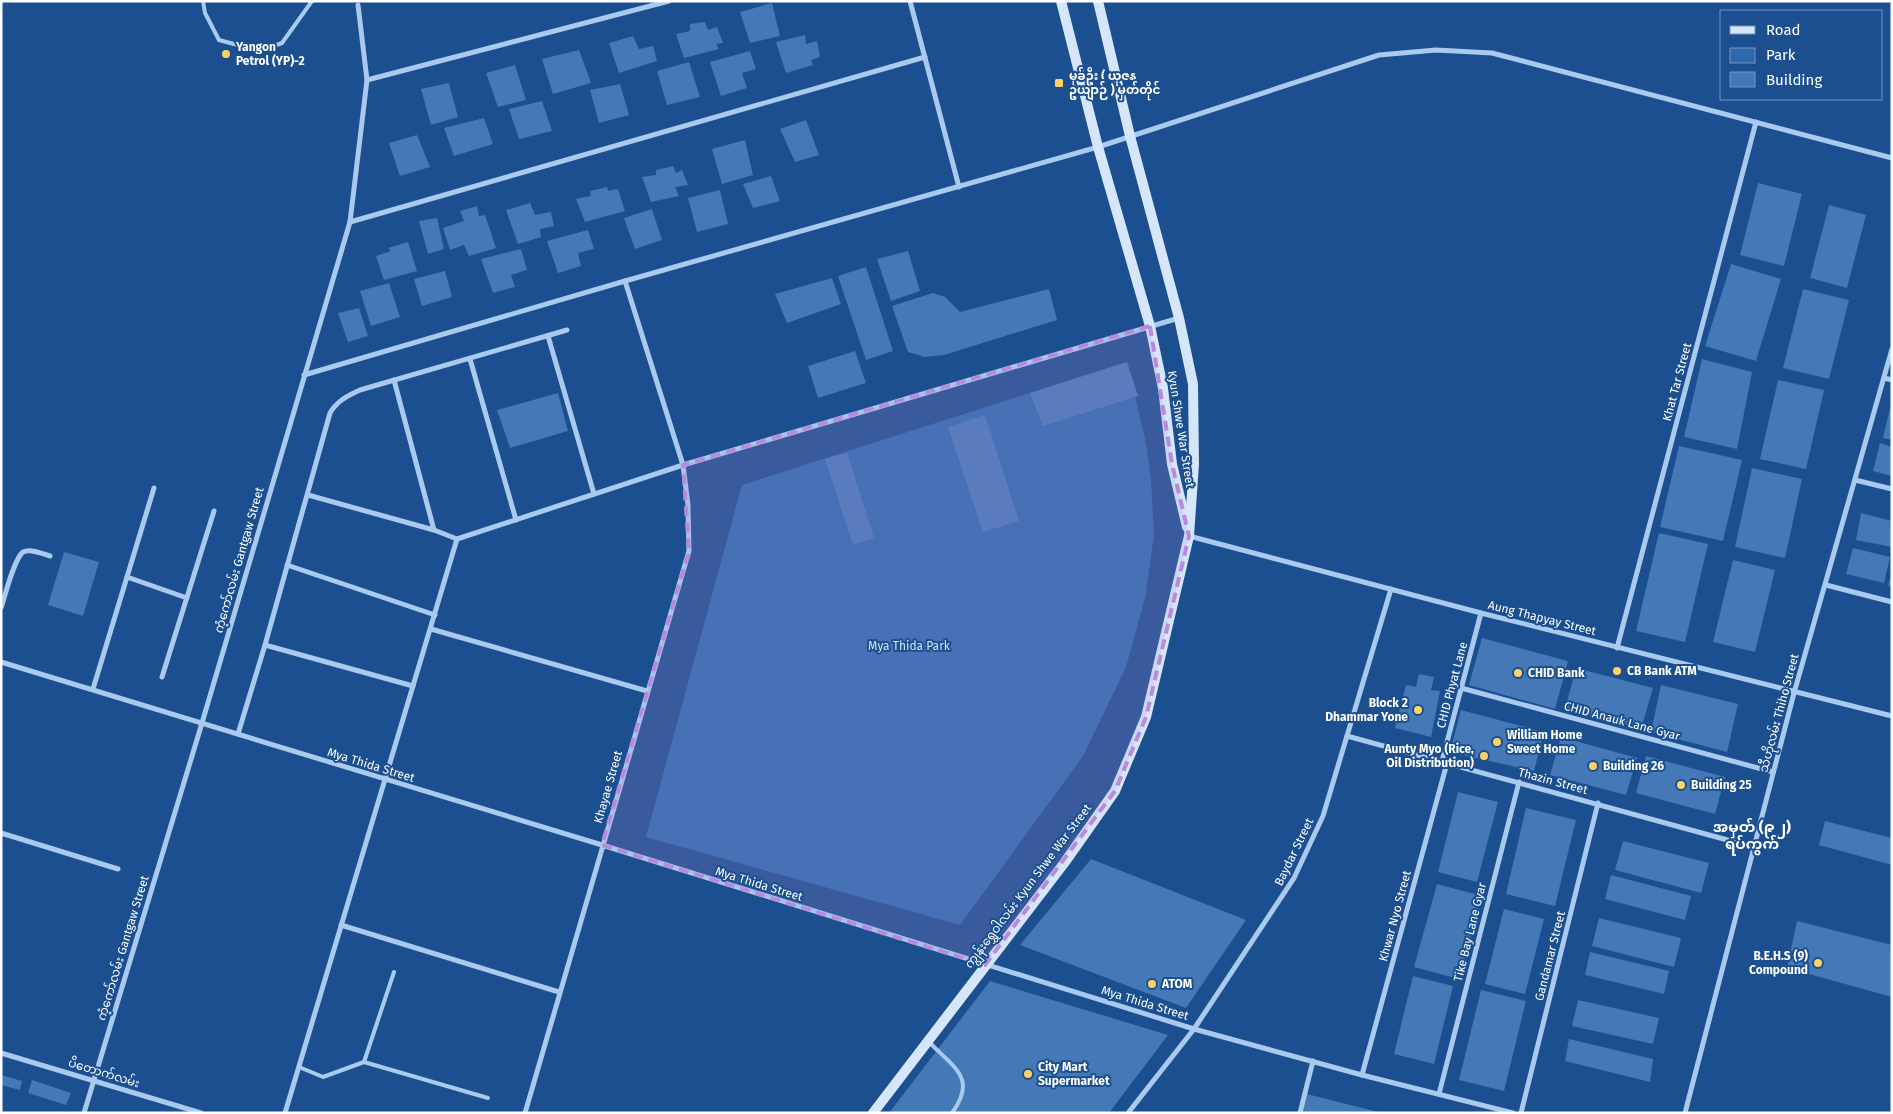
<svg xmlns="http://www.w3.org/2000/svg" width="1893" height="1114" font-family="'Fira Sans','Noto Sans Myanmar',sans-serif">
  <rect width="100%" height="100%" fill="#1b4f8f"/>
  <!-- green -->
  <polygon fill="#2e69ad" points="1127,362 1146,443 1151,479 1154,535 1145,598 1126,667 1083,756 960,925 646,837 742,485"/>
  <!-- building -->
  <g fill="#4478b7">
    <polygon points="772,3 780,36 750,43 740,12"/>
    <polygon points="705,22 708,30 717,27 723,43 716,44 719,49 684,58 676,34 690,31 690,24"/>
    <polygon points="805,35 806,44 817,41 820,57 811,60 813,65 786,73 776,42"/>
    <polygon points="633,36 639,49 653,46 657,61 619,73 609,43"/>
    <polygon points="579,50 591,83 553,94 542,59"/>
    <polygon points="750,51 756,69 742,73 747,88 721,96 710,62"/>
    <polygon points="689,62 700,97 667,105 657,71"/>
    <polygon points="515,65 526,100 498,107 486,73"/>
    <polygon points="449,83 458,117 431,125 421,89"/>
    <polygon points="620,84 629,115 599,123 590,90"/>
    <polygon points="542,101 552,131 519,139 509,109"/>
    <polygon points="484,118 493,144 454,156 444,128"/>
    <polygon points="806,120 819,155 795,162 780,129"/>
    <polygon points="417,135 430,167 400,176 389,143"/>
    <polygon points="745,140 753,175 722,184 712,149"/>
    <polygon points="673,166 676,173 682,170 688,185 675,187 679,196 651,202 642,177 656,175 656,170"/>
    <polygon points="771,176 780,201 753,208 743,184"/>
    <polygon points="1758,183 1802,194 1784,266 1740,255"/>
    <polygon points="607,187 608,191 618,189 625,211 585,222 576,199 591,196 590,191"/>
    <polygon points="720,190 728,224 697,232 688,198"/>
    <polygon points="530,203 535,215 551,212 554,226 540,229 541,237 518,244 506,210"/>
    <polygon points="1829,205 1866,215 1847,288 1810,278"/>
    <polygon points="477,206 479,216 485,215 496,248 469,256 464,245 450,250 443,228 464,221 460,211"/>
    <polygon points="652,209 662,240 635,249 624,218"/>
    <polygon points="437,218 444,249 428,254 419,221"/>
    <polygon points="588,230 594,249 578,253 581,266 558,273 547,241"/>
    <polygon points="408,242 417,271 384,280 376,256 391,251 388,248"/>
    <polygon points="521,249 527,270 511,275 515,287 493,293 481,259"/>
    <polygon points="908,251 920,291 891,301 877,259"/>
    <polygon points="1731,264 1781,279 1756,361 1705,346"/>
    <polygon points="866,267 893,351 866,360 838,276"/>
    <polygon points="445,271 452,297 422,306 414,279"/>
    <polygon points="832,278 841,304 787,323 775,294"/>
    <polygon points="389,283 400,317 371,326 360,291"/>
    <polygon points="1049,289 1057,320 944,355 925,357 908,352 892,306 933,293 945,297 960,312"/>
    <polygon points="1803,289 1849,300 1829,379 1783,368"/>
    <polygon points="359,308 368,336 348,342 338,313"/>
    <polygon points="855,351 866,383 818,398 808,366"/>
    <polygon points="1702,359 1752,372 1737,449 1684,437"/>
    <polygon points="1127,362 1138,396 1043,426 1030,393"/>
    <polygon points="1778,380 1824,390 1806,469 1760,459"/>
    <polygon points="558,393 568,431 510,448 497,410"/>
    <polygon points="1890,408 1892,409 1892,440 1883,438"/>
    <polygon points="985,415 1019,521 983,532 948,427"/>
    <polygon points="1880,443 1892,447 1892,476 1873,471"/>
    <polygon points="1679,446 1742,460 1723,541 1660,527"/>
    <polygon points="847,453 874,538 853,545 825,459"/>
    <polygon points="1752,468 1802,479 1785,558 1735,547"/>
    <polygon points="1861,513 1892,521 1892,547 1856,540"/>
    <polygon points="1659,533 1708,544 1685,642 1636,631"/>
    <polygon points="1853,548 1890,557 1884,583 1846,574"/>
    <polygon points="64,552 99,562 83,616 48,605"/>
    <polygon points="1733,560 1775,570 1755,652 1713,642"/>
    <polygon points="1891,574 1892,574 1892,587 1888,586"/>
    <polygon points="1482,638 1568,661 1555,709 1469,685"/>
    <polygon points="1614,667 1621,669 1619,675 1613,674"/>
    <polygon points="1576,668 1653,688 1641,729 1565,709"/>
    <polygon points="1419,674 1434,677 1431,690 1440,691 1431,737 1395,728 1406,685 1416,687"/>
    <polygon points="1661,685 1738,704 1727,752 1651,732"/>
    <polygon points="1461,710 1544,732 1534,771 1450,752"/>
    <polygon points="1561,737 1637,758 1626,795 1550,775"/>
    <polygon points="1646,756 1725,777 1715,814 1636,793"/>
    <polygon points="1458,792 1498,802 1477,882 1438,872"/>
    <polygon points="1526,808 1576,820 1555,906 1506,894"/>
    <polygon points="1825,821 1892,838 1892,865 1819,845"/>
    <polygon points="1623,841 1709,863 1701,893 1615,870"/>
    <polygon points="1091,859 1246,920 1186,1008 1020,945"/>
    <polygon points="1611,875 1691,896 1685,920 1605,899"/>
    <polygon points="1437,884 1482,896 1459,979 1414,967"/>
    <polygon points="1504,909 1544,919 1525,994 1485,984"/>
    <polygon points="1599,918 1681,938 1674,967 1592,946"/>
    <polygon points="1797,921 1892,945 1892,997 1787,968"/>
    <polygon points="1590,952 1669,971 1664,994 1585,975"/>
    <polygon points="1413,976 1453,986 1434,1064 1394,1054"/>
    <polygon points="990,981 1168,1035 1109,1113 889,1113"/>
    <polygon points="1481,990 1526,1001 1504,1091 1459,1080"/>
    <polygon points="1578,1000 1659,1018 1653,1044 1572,1026"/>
    <polygon points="1569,1039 1653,1059 1650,1082 1565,1061"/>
    <polygon points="1,1075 22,1081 20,1090 1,1085"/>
    <polygon points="32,1080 71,1093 66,1105 28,1093"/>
    <polygon points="1307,1094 1378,1112 1378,1113 1302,1113"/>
  </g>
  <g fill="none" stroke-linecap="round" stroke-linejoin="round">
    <!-- lane -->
    <g stroke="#a9c9ee" stroke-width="4">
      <polyline points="203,1 205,13 219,40 260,51 282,43 312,1"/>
      <polyline points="394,972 364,1062 488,1098"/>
      <path d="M929,1042C953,1067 978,1078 952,1113"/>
      <polyline points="299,1067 323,1077 364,1062"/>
    </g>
    <!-- street -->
    <g stroke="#a9c9ee" stroke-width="5">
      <polyline points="910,1 959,187"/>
      <polyline points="367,80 669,1"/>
      <polyline points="350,222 925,57"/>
      <polyline points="548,336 594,494"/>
      <polyline points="470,359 516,520"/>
      <polyline points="304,375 625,281 1098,147 1379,55 1436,50 1492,53 1892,158"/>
      <polyline points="1884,378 1892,380"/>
      <polyline points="394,380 434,530"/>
      <polyline points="1855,480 1892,489"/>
      <polyline points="308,495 434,530 457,539"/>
      <polyline points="1189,536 1481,613 1892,716"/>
      <polyline points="287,565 435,615"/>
      <polyline points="127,577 187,598"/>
      <polyline points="1826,585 1892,602"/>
      <path d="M1,608C5,596 14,559 23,552C30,548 43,554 50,556"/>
      <polyline points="431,629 647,691"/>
      <path d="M265,645L330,413C337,401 347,396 360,390L567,330"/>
      <polyline points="1617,648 1756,122"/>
      <polyline points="1,662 602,845 1194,1029 1362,1075 1513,1113"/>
      <polyline points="162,677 214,511"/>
      <polyline points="1461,688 1773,772"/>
      <polyline points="93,689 154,488"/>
      <polyline points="238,734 265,645 413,686"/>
      <polyline points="1347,736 1753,847"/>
      <polyline points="1442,761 1481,613"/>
      <polyline points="1,833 118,869"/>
      <polyline points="341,925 559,992"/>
      <polyline points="1,1053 201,1113"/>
      <polyline points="1362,1075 1447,763"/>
      <polyline points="1439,1094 1519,782"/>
      <polyline points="84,1113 202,723 350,222 367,80 358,5"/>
      <polyline points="285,1113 457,539 683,465 1179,318"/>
      <polyline points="525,1113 689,551 688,505 683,465 625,281"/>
      <polyline points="1128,1113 1194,1029 1294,878 1323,816 1391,589"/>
      <polyline points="1300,1113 1313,1061"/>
      <polyline points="1521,1113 1598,803"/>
      <polyline points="1685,1113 1794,693 1892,349"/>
    </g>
    <!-- secondary -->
    <g stroke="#d6e6fa" stroke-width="10">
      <polyline points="1061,1 1098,147 1150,326 1163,388 1172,464 1187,527"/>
      <polyline points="873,1113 1065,862 1115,791 1146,717 1189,536 1194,464 1193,384 1179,318 1130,136 1098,1"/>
    </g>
  </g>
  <!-- marked area -->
  <path fill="#b68bdc" fill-opacity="0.2" stroke="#b68bdc" stroke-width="4" stroke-dasharray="10 6" stroke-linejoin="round" d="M1150,326L1172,464L1189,536L1146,717L1115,791L985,965L602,845L689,551L683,465Z"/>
  <!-- markers -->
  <g fill="#ffd166" stroke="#1b4f8f" stroke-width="2">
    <circle cx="226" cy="54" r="5"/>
    <rect x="1054" y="78" width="10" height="10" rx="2.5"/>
    <circle cx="1617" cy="671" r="5"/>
    <circle cx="1518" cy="673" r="5"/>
    <circle cx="1418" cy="710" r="5"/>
    <circle cx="1497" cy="742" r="5"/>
    <circle cx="1484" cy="756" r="5"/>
    <circle cx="1593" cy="766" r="5"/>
    <circle cx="1681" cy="785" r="5"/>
    <circle cx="1818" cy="963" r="5"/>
    <circle cx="1152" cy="984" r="5"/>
    <circle cx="1028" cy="1074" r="5"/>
  </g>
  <g text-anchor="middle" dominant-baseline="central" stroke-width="4" stroke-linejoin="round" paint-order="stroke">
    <!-- poi labels -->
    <g font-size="12" font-weight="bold" fill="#fff" stroke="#1b4f8f" text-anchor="start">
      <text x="236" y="47">Yangon<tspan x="236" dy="14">Petrol (YP)-2</tspan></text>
      <text x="1069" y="76">မုခ်ဦး ( ယုဇန<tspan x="1069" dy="14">ဥယျာဉ် ) မှတ်တိုင်</tspan></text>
      <text x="1627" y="671">CB Bank ATM</text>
      <text x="1528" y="673">CHID Bank</text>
      <text x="1408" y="703" text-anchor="end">Block 2<tspan x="1408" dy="14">Dhammar Yone</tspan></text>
      <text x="1507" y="735">William Home<tspan x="1507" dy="14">Sweet Home</tspan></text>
      <text x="1474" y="749" text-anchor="end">Aunty Myo (Rice,<tspan x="1474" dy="14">Oil Distribution)</tspan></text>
      <text x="1603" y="766">Building 26</text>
      <text x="1691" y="785">Building 25</text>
      <text x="1808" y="956" text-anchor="end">B.E.H.S (9)<tspan x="1808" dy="14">Compound</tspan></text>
      <text x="1162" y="984">ATOM</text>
      <text x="1038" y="1067">City Mart<tspan x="1038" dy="14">Supermarket</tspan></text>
    </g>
    <!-- street labels -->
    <g font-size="12" fill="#fff" stroke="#1b4f8f">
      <text transform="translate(1677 382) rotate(-75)">Khat Tar Street</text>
      <text transform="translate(1181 429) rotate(81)">Kyun Shwe War Street</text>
      <text transform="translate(239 560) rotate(-74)">ကံ့ကော်လမ်း Gantgaw Street</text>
      <text transform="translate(1542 618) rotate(14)">Aung Thapyay Street</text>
      <text transform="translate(1452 685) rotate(-75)">CHID Phyat Lane</text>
      <text transform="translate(1779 713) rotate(-75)">သီဟိုလမ်း Thiho Street</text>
      <text transform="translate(1622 721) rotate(15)">CHID Anauk Lane Gyar</text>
      <text transform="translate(371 765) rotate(17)">Mya Thida Street</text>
      <text transform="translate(1553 781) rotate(15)">Thazin Street</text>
      <text transform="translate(608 787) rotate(-74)">Khayae Street</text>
      <text transform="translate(1294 852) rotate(-64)">Baydar Street</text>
      <text transform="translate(759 884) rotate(17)">Mya Thida Street</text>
      <text transform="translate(1028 886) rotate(-53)">ကျွန်းရွှေဝါလမ်း Kyun Shwe War Street</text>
      <text transform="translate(1395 916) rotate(-75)">Khwar Nyo Street</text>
      <text transform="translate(1470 932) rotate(-76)">Tike Bay Lane Gyar</text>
      <text transform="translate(123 948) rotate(-73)">ကံ့ကော်လမ်း Gantgaw Street</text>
      <text transform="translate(1550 956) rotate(-76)">Gandamar Street</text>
      <text transform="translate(1145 1003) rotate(17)">Mya Thida Street</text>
      <text transform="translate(104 1073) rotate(17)">ပိတောက်လမ်း</text>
    </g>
    <!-- park labels -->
    <g font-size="12" fill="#cfe3fa" stroke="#1b4f8f">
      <text x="909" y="646">Mya Thida Park</text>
    </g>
    <!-- quarter labels -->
    <g font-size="15" font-weight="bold" fill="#fff" stroke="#1b4f8f">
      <text x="1752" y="827">အမှတ် (၉၂)<tspan x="1752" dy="17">ရပ်ကွက်</tspan></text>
    </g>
  </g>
  <!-- border -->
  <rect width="1893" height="1114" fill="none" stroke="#ffffff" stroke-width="5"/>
  <!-- legend -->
  <rect x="1720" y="10" width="162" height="90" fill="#1b4f8f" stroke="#7695bc"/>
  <rect x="1730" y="26" width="25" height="8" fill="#d6e6fa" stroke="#7695bc"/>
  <text x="1766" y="35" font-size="15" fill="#ffffff">Road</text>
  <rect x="1730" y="48" width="25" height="15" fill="#2e69ad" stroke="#7695bc"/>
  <text x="1766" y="60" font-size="15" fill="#ffffff">Park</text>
  <rect x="1730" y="72" width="25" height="15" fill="#4478b7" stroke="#7695bc"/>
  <text x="1766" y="85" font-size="15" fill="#ffffff">Building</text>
</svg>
